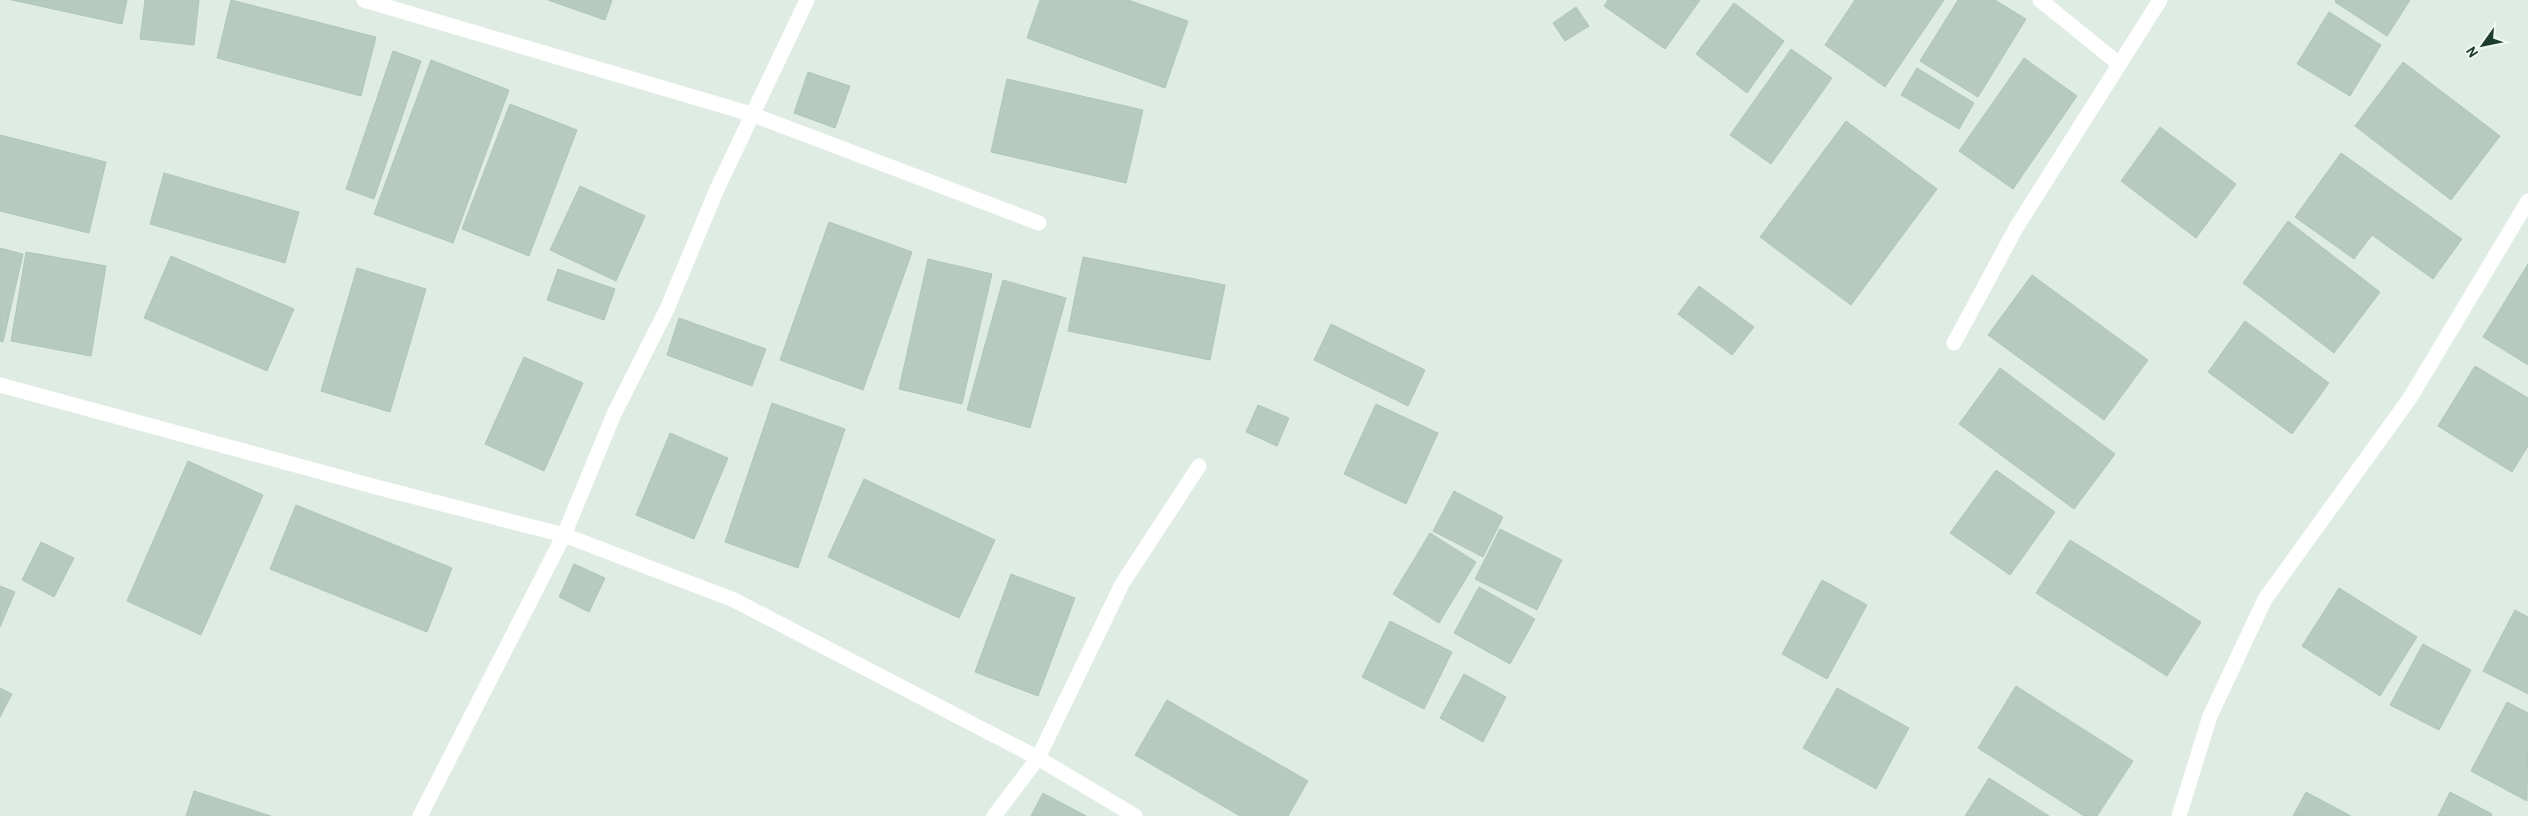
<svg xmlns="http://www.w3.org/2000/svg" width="2528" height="816" font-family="Barlow,sans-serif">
  <rect width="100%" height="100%" fill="#deece4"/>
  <!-- building -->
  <g fill="#b6cabf" stroke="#b0c6ba">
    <polygon points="12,0 127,0 122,24"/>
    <polygon points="145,0 199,0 194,45 140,39"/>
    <polygon points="231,0 376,37 361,96 217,58"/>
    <polygon points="548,0 612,0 605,20"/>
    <polygon points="1040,0 1128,0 1188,21 1165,88 1027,38"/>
    <polygon points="1608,0 1700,0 1665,49 1604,6"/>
    <polygon points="1855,0 1944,0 1885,87 1825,45"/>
    <polygon points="1958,0 1995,0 2026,19 1978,97 1920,61"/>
    <polygon points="2336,0 2410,0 2387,36 2335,2"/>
    <polygon points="1734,3 1784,41 1747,93 1696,54"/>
    <polygon points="1576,7 1589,26 1565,41 1553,23"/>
    <polygon points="2329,12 2381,45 2350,96 2297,64"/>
    <polygon points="1791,49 1832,78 1771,164 1730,135"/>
    <polygon points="393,51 421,61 374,199 346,189"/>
    <polygon points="2024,58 2077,96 2013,189 1959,151"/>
    <polygon points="431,60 509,90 453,243 374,214"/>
    <polygon points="2403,62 2500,136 2451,200 2355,126"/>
    <polygon points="1917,68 1974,103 1959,129 1901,95"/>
    <polygon points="808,72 850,86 835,128 794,113"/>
    <polygon points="1007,79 1143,110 1126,183 991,152"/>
    <polygon points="510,104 577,130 529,256 462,229"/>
    <polygon points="1846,121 1937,189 1851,305 1760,237"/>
    <polygon points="2160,127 2236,184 2196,238 2121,181"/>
    <polygon points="0,135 106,162 89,233 0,211"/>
    <polygon points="2341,153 2462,239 2433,279 2372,235 2354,259 2295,217"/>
    <polygon points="164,173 299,212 285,263 150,224"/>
    <polygon points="580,186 645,216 616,281 550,250"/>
    <polygon points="2288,221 2380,292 2334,353 2243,283"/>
    <polygon points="829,222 912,252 863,390 780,360"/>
    <polygon points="0,248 23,254 3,342 0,341"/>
    <polygon points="26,252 106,266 91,356 11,341"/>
    <polygon points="171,256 294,309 267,371 144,318"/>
    <polygon points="1083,257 1225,285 1210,360 1068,331"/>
    <polygon points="928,259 992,274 962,404 899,389"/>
    <polygon points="2528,264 2528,365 2483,337"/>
    <polygon points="357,268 426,289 390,412 321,391"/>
    <polygon points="558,269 615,289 604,320 547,300"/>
    <polygon points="2032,275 2148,360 2104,420 1988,335"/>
    <polygon points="1003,280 1066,298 1030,428 967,410"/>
    <polygon points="1699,286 1754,327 1732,355 1678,314"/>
    <polygon points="679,318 766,349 752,386 667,355"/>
    <polygon points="2245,321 2329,383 2292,434 2208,372"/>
    <polygon points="1331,324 1425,370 1408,406 1314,360"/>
    <polygon points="524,357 583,383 544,471 485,444"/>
    <polygon points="2475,366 2528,398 2528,446 2512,472 2438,426"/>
    <polygon points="2000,368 2115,454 2074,509 1959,424"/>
    <polygon points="772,403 845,429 798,568 725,542"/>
    <polygon points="1376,404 1438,433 1406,504 1344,474"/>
    <polygon points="1258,405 1289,418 1277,446 1246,432"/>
    <polygon points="670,433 728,458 694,539 636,515"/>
    <polygon points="188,461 263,495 201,635 127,601"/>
    <polygon points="1996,470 2055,512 2010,575 1950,533"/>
    <polygon points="864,479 995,540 959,618 828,557"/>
    <polygon points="1454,491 1503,517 1483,557 1433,531"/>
    <polygon points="296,505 452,568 427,632 270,569"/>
    <polygon points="1500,529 1562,560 1537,610 1475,579"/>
    <polygon points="1430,533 1476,562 1439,623 1393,594"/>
    <polygon points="2070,540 2201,622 2167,676 2036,593"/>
    <polygon points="41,542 74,558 54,597 22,580"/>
    <polygon points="574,564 605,578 589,612 559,597"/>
    <polygon points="1011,574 1075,598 1038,696 975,672"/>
    <polygon points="1822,580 1867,605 1827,679 1782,654"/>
    <polygon points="0,586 15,592 0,627"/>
    <polygon points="1479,587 1535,619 1510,664 1454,633"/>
    <polygon points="2339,588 2417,637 2380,696 2302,646"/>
    <polygon points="2515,610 2528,617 2528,694 2483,671"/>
    <polygon points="1390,621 1452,652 1424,709 1362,677"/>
    <polygon points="2423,644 2471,670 2439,730 2390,705"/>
    <polygon points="1464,674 1506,697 1483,742 1440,718"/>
    <polygon points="2016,686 2133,761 2097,816 2084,816 1978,748"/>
    <polygon points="0,688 12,694 0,717"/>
    <polygon points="1837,688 1909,728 1876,789 1803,748"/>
    <polygon points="1167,700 1308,781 1288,816 1240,816 1135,755"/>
    <polygon points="2507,702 2528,713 2527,801 2471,771"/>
    <polygon points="1989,778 2049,816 1965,816"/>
    <polygon points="194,791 271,816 186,816"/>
    <polygon points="2306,792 2351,816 2293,816"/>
    <polygon points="2450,792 2492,814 2491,816 2438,816"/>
    <polygon points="1043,793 1086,816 1031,816"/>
  </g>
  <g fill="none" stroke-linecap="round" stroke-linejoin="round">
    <!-- minor -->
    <g stroke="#fff" stroke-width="15">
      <polyline points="364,0 751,114 1039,223"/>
      <polyline points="2040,0 2119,64"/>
      <polyline points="1954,343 2016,228 2160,0"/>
      <polyline points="0,385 380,488 564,535 734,600 1038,758 1135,816"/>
      <polyline points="420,816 564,535 614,414 667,309 717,189 807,0"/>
      <polyline points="994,816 1038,758 1122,584 1199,466"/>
      <polyline points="2179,816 2210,716 2265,599 2410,398 2528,201"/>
    </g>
  </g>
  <!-- north arrow -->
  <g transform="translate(2483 45) rotate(237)" stroke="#eff8f2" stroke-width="4" paint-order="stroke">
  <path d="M0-4L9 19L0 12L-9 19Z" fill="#1d3d31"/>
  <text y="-8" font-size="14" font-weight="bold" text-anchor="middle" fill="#1d3d31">N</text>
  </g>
</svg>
